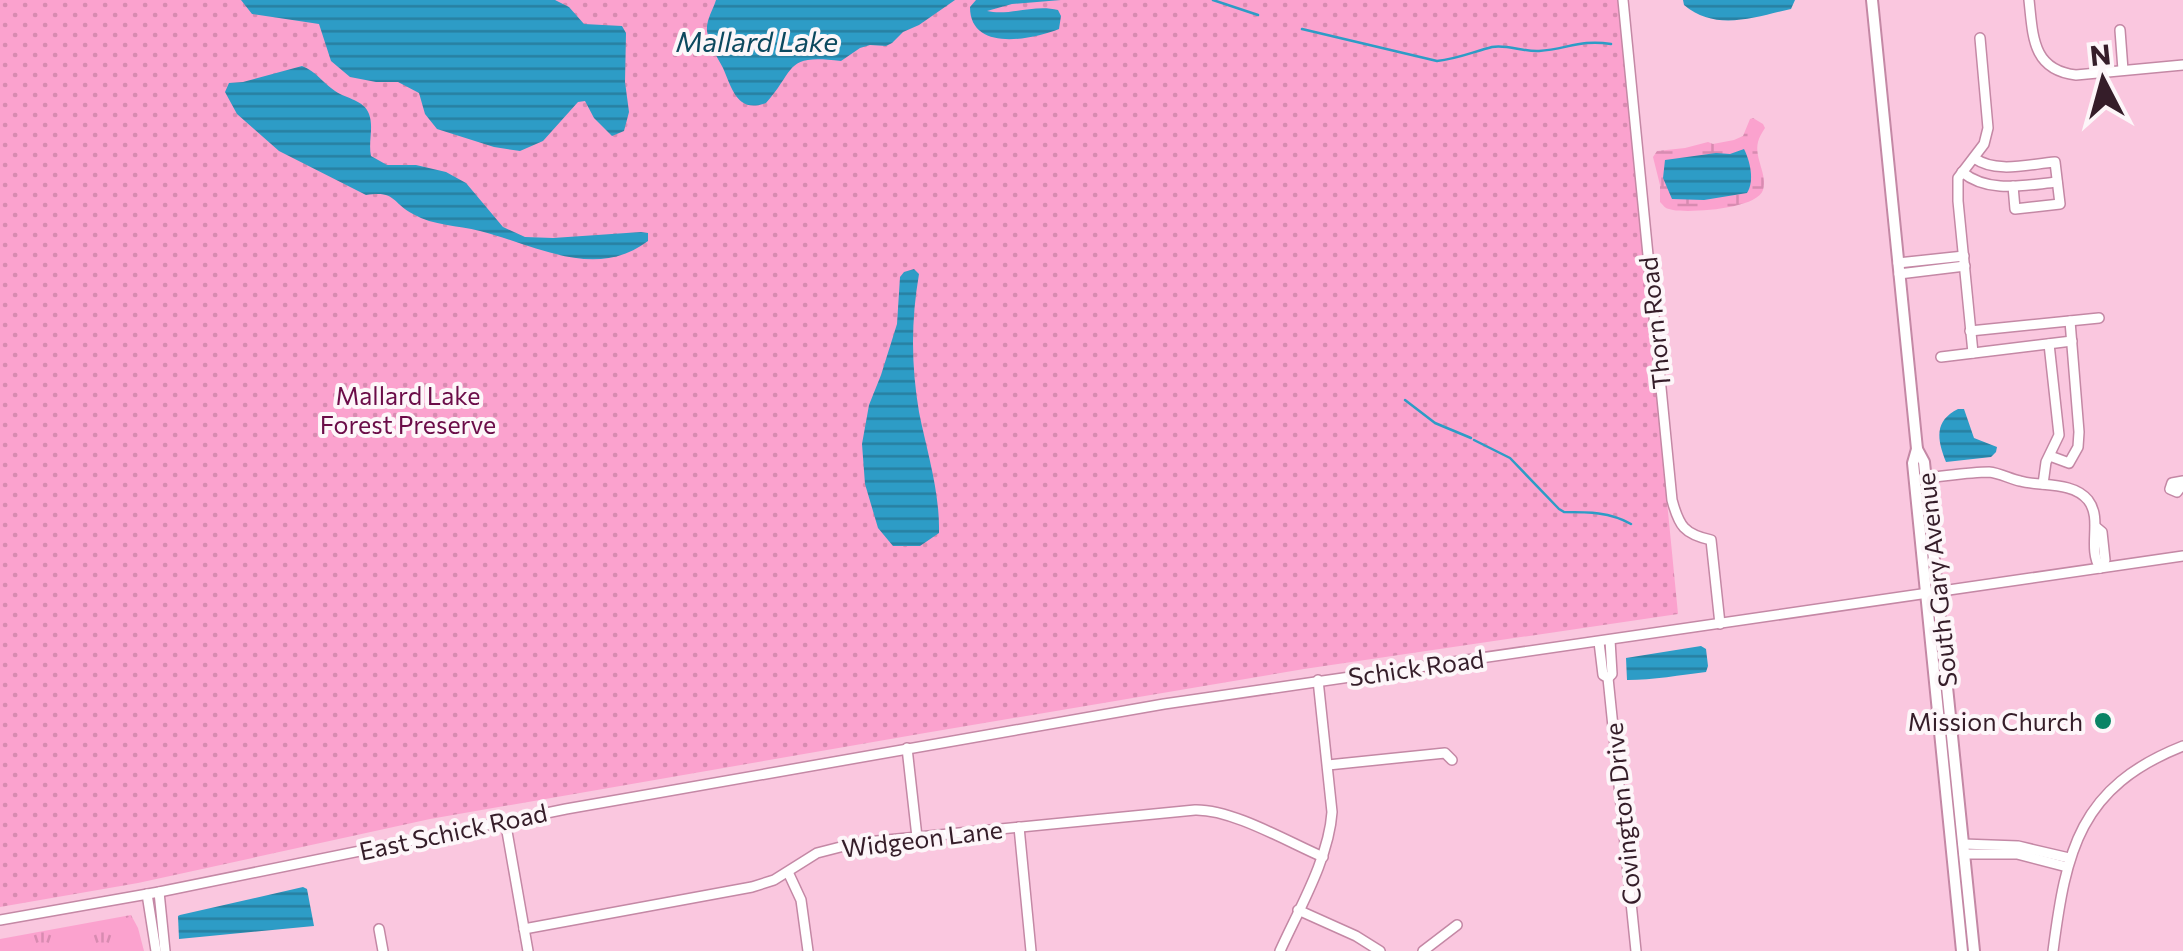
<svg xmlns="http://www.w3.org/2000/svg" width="2183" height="951" font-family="Commissioner,sans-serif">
  <defs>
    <pattern id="grass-tufts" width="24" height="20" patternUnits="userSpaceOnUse" patternTransform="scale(2.5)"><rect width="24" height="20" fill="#fba2ce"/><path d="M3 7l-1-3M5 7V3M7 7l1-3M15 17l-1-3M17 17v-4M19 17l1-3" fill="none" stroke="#d88bb1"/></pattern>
    <pattern id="wetland-marsh" width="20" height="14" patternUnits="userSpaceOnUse" patternTransform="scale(2.5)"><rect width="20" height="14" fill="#fba2ce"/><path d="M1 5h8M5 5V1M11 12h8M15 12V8" fill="none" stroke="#d88bb1"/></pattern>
    <pattern id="park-dots" width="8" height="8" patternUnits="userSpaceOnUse" patternTransform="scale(2.5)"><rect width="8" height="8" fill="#fba2ce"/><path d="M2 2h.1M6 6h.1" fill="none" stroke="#d88bb1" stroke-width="1.8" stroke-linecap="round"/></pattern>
    <pattern id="water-rules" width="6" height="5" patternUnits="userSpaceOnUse" patternTransform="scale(2.5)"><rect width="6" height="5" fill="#2d9cc6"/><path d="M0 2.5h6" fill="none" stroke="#277fa1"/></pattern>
  </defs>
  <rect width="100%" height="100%" fill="#fac7df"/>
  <!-- grass -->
  <polygon fill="url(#grass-tufts)" points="131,915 138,928 144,951 0,951 0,939"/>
  <!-- wetland -->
  <path fill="url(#wetland-marsh)" d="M1753,118L1763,124L1765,128C1762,133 1759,137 1758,142C1754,158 1768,175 1763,190C1757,209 1691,213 1673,210C1664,208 1666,208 1660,202V185L1653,157L1657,151L1685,148L1708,142L1713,144L1734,140L1743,136L1750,119Z"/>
  <!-- park -->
  <polygon fill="url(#park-dots)" points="0,0 1618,0 1678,614 1304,669 925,733 430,819 138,883 0,907"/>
  <!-- water -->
  <g fill="url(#water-rules)">
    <polygon points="241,0 555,0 569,7 584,24 622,26 626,33 625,82 629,112 624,131 612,136 594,118 585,101 578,102 543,141 520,151 494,147 437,129 425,114 419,93 398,82 376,82 350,77 331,61 319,24 252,14"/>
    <path d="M716,0H955L919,25L903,32L892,43L886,46L870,45L860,48L841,61C784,54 797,68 766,103C737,114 732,88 723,68C717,57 709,44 707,31C706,20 713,10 716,0Z"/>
    <path d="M976,0H1061L1012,4L987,11C1009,16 1034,4 1058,10L1061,16L1059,29C1031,40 970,52 970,7Z"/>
    <path d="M1683,0H1795L1791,9C1755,17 1716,32 1684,5Z"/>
    <path d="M302,66C316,71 323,83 335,91C347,99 364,100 369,114C374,127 368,142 371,156L387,165H416L446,172L466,183L503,227L525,237L553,238L641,232L648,233V241C595,281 536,245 480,231C457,225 434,226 413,214C392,203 396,190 366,195L279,151L237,114L225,92L229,83L243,82Z"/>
    <path d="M1744,149C1750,161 1755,181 1747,193L1704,200L1672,199L1663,178L1665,160L1716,153L1730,154Z"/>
    <path d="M914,269L919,274C911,320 911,365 919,412C927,452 940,492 939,533L920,546H893L878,528L865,484L862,444L869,405L881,375L897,324L900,277L904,272Z"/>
    <path d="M1958,409H1964L1974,438L1997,447L1996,452L1991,457L1946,462C1937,439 1934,421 1958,409Z"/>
    <path d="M1701,646L1706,649L1708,666L1706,672C1681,675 1653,680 1627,680L1626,658Z"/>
    <polygon points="303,887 307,889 314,926 179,939 178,916 180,915"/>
  </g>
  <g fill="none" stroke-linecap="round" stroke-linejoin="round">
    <!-- stream -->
    <g stroke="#2d9cc6" stroke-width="2.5">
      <polyline points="1213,0 1258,15"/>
      <path d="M1302,29L1437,61C1457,59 1473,52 1492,47C1507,44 1523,52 1539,51C1567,49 1581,39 1611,44"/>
      <polyline points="1405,400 1435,423 1471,438"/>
      <path d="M1474,440L1510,458L1559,509L1564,512C1588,512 1610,512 1631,524"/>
    </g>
    <!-- minor casing -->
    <g stroke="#c488a5" stroke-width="12">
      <g id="minor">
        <path d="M1623,0L1672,500C1679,526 1684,534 1711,540L1720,624"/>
        <path d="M2029,0C2033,36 2032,70 2076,75L2183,65"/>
        <polyline points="2120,30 2123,70"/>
        <path d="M1974,158C1997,174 2029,164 2055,162L2060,204L2015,209L2013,186"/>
        <path d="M1962,172C1989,194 2025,185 2057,182"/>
        <polyline points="1898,263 1964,256"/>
        <polyline points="1899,274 1965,266"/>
        <polyline points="1970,331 2099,318"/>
        <polyline points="1973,353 1958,201 1958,178 1984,144 1988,128 1980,38"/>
        <polyline points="1941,357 2072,341"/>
        <polyline points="2050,456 2069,463 2078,447 2079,432 2070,321"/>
        <path d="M1926,478C1947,476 1969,472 1989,472C2000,473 2010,479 2020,481C2041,487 2072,481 2088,500C2103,519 2087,547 2100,568"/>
        <polyline points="2183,481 2172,483 2170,489 2177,492 2183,484"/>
        <polyline points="2043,484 2046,462 2059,435 2049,344"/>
        <polyline points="2096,527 2102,532 2105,560 2100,568"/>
        <polyline points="1599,642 1603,675 1608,678 1636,951"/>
        <polyline points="1608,678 1612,674 1610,640"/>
        <polyline points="907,748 917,837"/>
        <polyline points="1328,765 1445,753 1452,760"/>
        <polyline points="505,820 528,951"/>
        <polyline points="1019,827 1031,951"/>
        <polyline points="1963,844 2018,846 2069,858"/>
        <polyline points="1964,854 2017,854 2067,867"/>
        <polyline points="788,872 801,900 808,951"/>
        <polyline points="159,892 165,951"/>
        <polyline points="147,894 156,951"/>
        <polyline points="1298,910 1356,936 1380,951"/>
        <polyline points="0,920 159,892 566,809 1164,704 2183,556"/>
        <polyline points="379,929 383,951"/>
        <path d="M524,929L752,887L774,880L817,853L856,843L1195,810C1232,809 1288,842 1323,857"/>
        <path d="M1280,951C1299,909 1329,858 1332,812L1318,680"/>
        <polyline points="1423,951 1457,925"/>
        <path d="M2053,951C2066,851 2079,787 2183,746"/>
      </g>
    </g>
    <!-- major casing -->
    <g stroke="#c488a5" stroke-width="14">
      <g id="major">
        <polyline points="1872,0 1917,449 1924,462 1974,951"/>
        <polyline points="1917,449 1913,463 1962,951"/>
      </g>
    </g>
    <!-- minor -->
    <use href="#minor" stroke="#fff" stroke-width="9"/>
    <!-- major -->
    <use href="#major" stroke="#fff" stroke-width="10"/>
  </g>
  <!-- markers -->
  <circle fill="#0a8465" stroke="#fdf6f9" stroke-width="4" cx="2103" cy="721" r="10"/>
  <g text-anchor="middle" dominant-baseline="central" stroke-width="8" stroke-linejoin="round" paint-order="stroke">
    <!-- street labels -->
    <g font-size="25" fill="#351d29" stroke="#fdf6f9">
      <text transform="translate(1654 323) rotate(-96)">Thorn Road</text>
      <text transform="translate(1936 580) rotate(-96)">South Gary Avenue</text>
      <text transform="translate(1416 667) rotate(-8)">Schick Road</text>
      <text transform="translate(1622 814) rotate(-96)">Covington Drive</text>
      <text transform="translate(453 831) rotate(-12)">East Schick Road</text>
      <text transform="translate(922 838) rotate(-7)">Widgeon Lane</text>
    </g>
    <!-- park labels -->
    <g font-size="25" fill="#6b0c48" stroke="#fdf6f9">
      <text x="408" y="395">Mallard Lake<tspan x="408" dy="29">Forest Preserve</tspan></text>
    </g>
    <!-- poi labels -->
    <g font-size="25" fill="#351d29" stroke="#fdf6f9" text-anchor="end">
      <text x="2083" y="721">Mission Church</text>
    </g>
    <!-- water labels -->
    <g font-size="28" font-style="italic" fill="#0c495f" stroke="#fdf6f9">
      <text x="757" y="41">Mallard Lake</text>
    </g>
  </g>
  <!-- north arrow -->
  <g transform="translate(2103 80) rotate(354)" stroke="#fdf6f9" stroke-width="8" paint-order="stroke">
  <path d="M0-8L18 38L0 25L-18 38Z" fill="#351d29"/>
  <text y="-15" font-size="28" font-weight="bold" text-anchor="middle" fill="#351d29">N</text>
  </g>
</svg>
